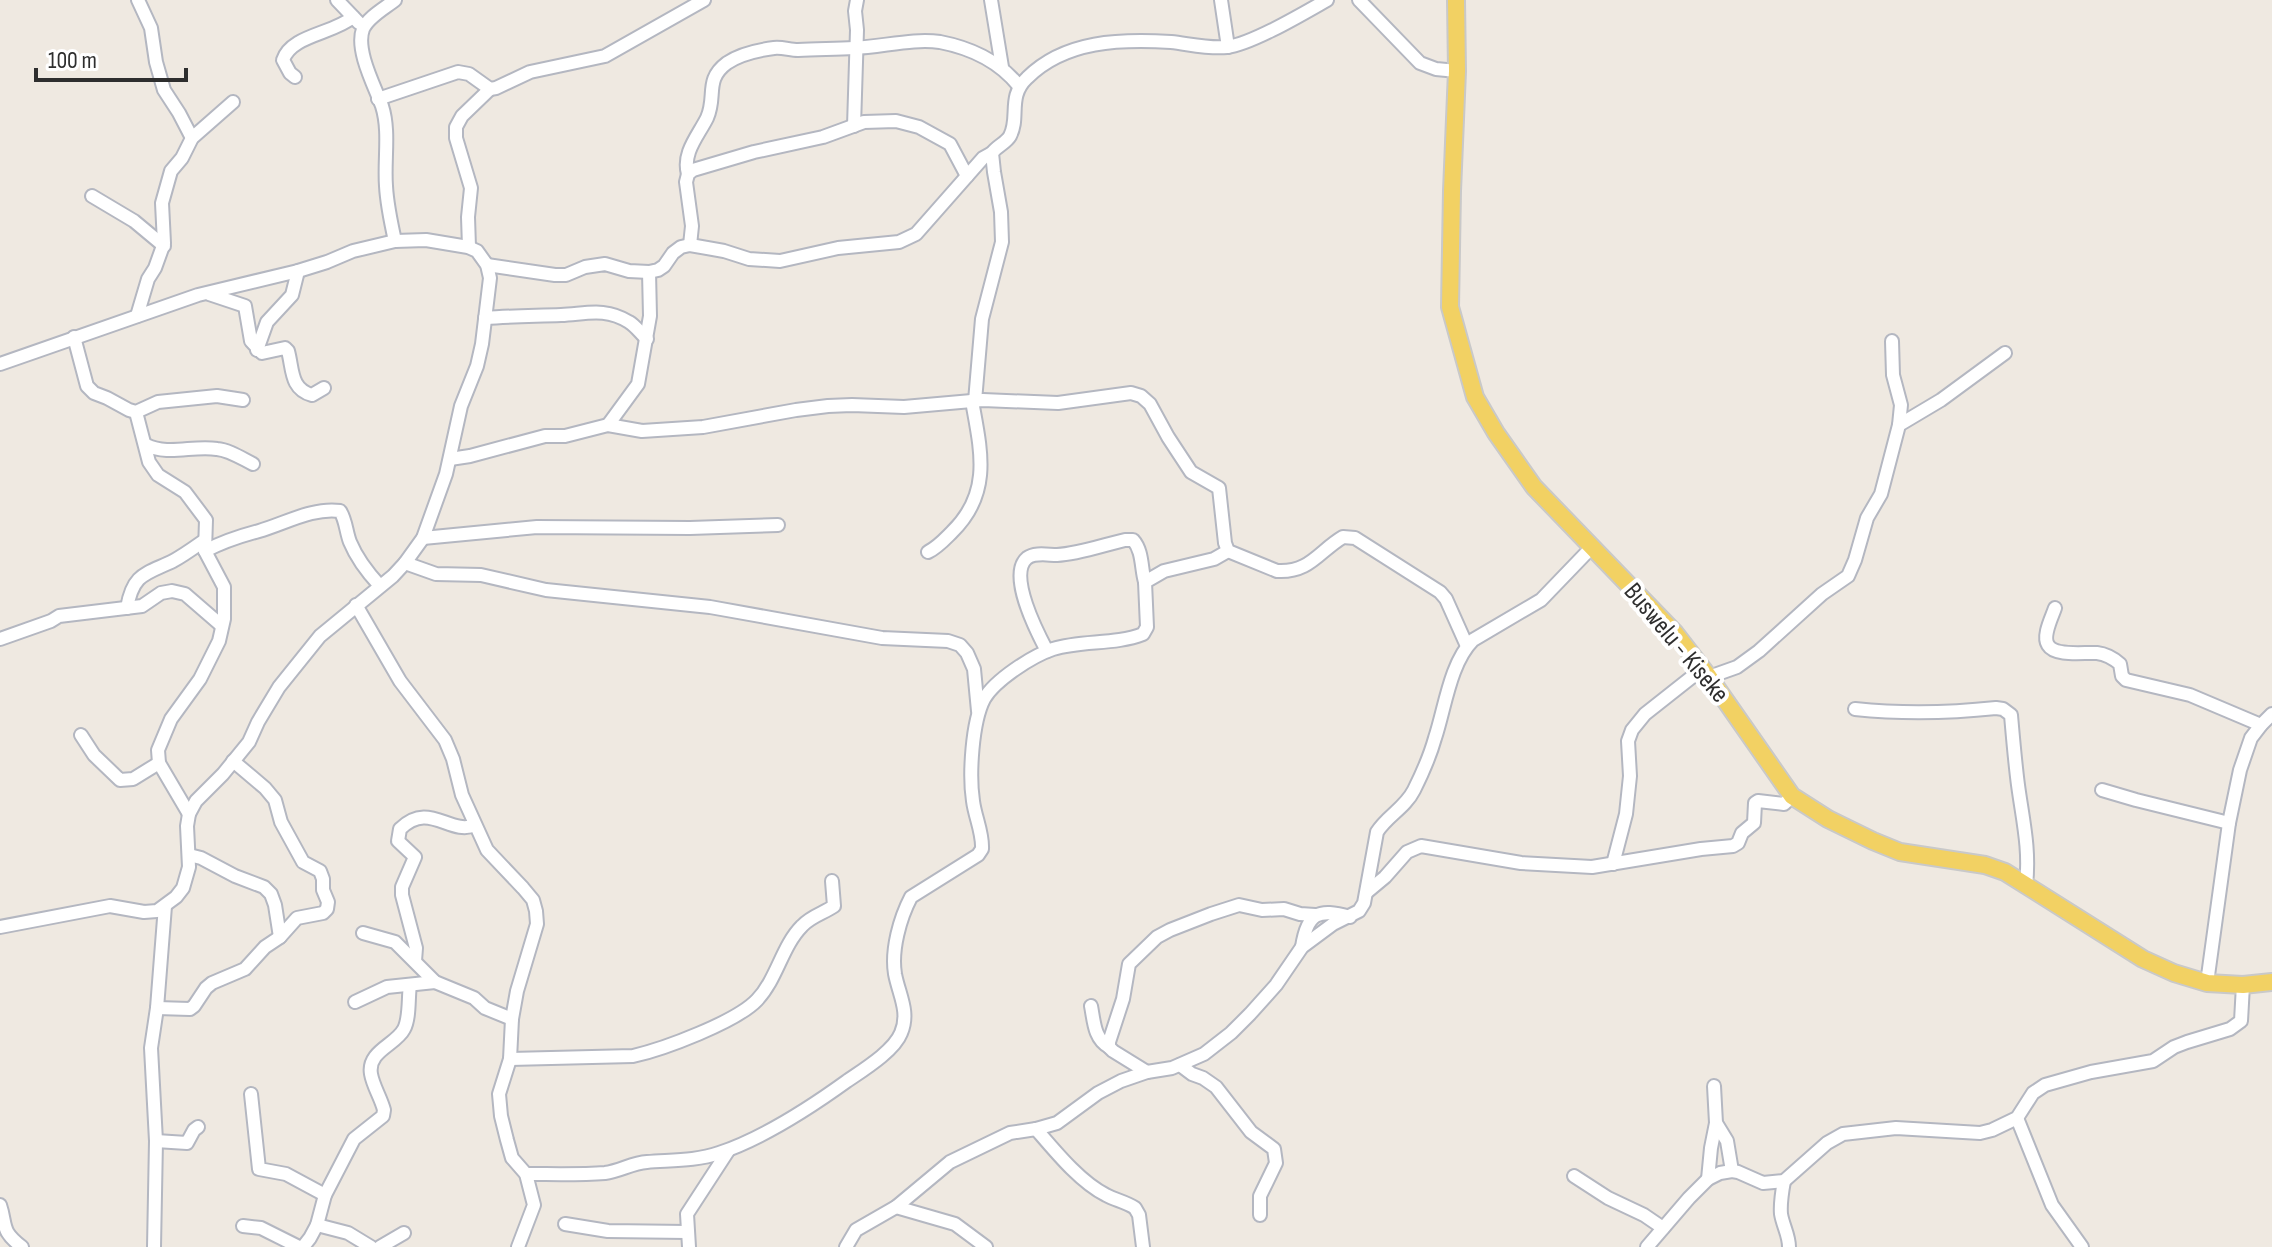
<svg xmlns="http://www.w3.org/2000/svg" width="2272" height="1247" font-family="'Sofia Sans Condensed',sans-serif">
  <rect width="100%" height="100%" fill="#efe9e1"/>
  <g fill="none" stroke-linecap="round" stroke-linejoin="round">
    <!-- minor casing -->
    <g stroke="#b4b7c1" stroke-width="16">
      <g id="minor">
        <polyline points="138,0 151,28 156,62 164,90 179,113 192,138"/>
        <polyline points="337,0 359,23"/>
        <path d="M395,0C385,8 368,17 363,29C355,50 375,87 382,106C390,131 384,160 386,186C387,205 391,223 395,241"/>
        <polyline points="991,0 1002,67"/>
        <polyline points="1221,0 1228,47"/>
        <polyline points="1359,0 1420,63 1436,69 1457,71"/>
        <path d="M295,77L290,73L283,60C291,35 333,34 353,17"/>
        <polyline points="378,99 458,72 469,74 490,89 496,88 530,72 605,56 704,0"/>
        <polyline points="854,126 857,30 855,11 857,0"/>
        <path d="M688,174C682,153 698,136 707,118C717,96 704,80 727,63C740,54 759,50 774,48C782,47 790,50 798,50C817,49 835,49 854,48C882,47 913,38 940,42C971,48 999,61 1019,86"/>
        <polyline points="92,196 134,221 164,246"/>
        <polyline points="690,245 692,226 686,182 688,174 693,170 754,152 823,137 864,122 896,121 919,127 950,144 967,176"/>
        <polyline points="469,247 468,217 471,188 456,138 456,127 462,116 490,89"/>
        <polyline points="487,265 555,275 566,275 585,267 605,264 629,271 649,272 658,270 664,266 673,253 681,247 690,245 724,251 749,259 780,261 838,248 899,242 916,234 983,158 992,153"/>
        <path d="M209,294L245,306L251,341L262,353L285,348L288,351C293,369 290,389 312,395L324,388"/>
        <polyline points="137,316 148,279 155,268 164,243 162,203 171,171 182,158 192,138 233,102"/>
        <path d="M485,318C511,316 536,316 561,315C586,314 605,307 629,322C636,326 641,334 647,339"/>
        <polyline points="74,337 87,386 94,393 107,398 129,410 136,412 158,402 217,396 243,400"/>
        <polyline points="1892,341 1893,375 1901,405 1899,425"/>
        <polyline points="257,350 267,322 292,295 298,271"/>
        <polyline points="0,364 198,295 298,271 327,262 353,251 395,241 426,240 468,247 477,251 487,265 490,278 482,344 477,366 461,406 446,474 423,538 405,563 393,576 320,636 279,687 258,722 249,742 223,774 196,801 189,814 187,826 189,867 183,888 176,897 157,911 144,912 110,906 0,927"/>
        <path d="M975,401L982,319L1002,242L1001,212L994,172L992,153C997,146 1006,143 1010,136C1020,117 1007,97 1027,78C1065,40 1121,39 1171,42C1189,44 1209,49 1227,47C1252,44 1304,13 1327,0"/>
        <polyline points="136,412 149,462 158,475 185,492 206,520 205,551 224,587 224,619 219,641 200,679 171,719 158,750 159,763 189,814"/>
        <polyline points="608,425 638,384 650,316 649,272"/>
        <path d="M146,445C169,456 193,445 217,449C229,450 241,458 253,464"/>
        <path d="M450,459L470,456L545,436H565L608,425L642,431L703,427L796,410L828,406L852,405L904,407L983,400L1058,403L1131,393L1141,396L1150,404L1168,437L1191,472L1219,488L1225,543L1228,551L1277,571C1310,573 1319,551 1343,537L1355,538L1440,592L1446,599L1467,646"/>
        <polyline points="423,538 537,527 690,528 778,525"/>
        <path d="M205,551C222,542 240,536 259,531C284,524 313,507 340,511C346,520 346,532 350,542C357,559 368,573 380,586"/>
        <path d="M928,552C938,547 944,540 952,532C992,493 981,451 972,401"/>
        <polyline points="405,563 436,574 481,575 546,590 710,607 882,638 948,641 960,645 967,653 974,669 978,711"/>
        <polyline points="356,605 400,681 445,740 453,759 462,795 487,850 523,888 533,900 536,911 537,924 517,991 512,1019 510,1059 499,1094 501,1116 507,1140 512,1158 526,1174 534,1205 518,1247"/>
        <path d="M127,608C133,573 146,574 173,561C184,555 195,547 205,540"/>
        <path d="M2055,608C2052,617 2042,636 2048,645C2055,657 2085,652 2097,653C2106,654 2113,658 2120,664L2122,676L2126,680L2190,695L2261,725"/>
        <polyline points="0,639 51,621 59,616 142,606 161,593 172,591 185,594 222,626"/>
        <path d="M1047,651C1038,634 1007,575 1027,558C1035,552 1048,555 1057,555C1079,554 1103,545 1125,540H1133C1143,551 1141,569 1145,582"/>
        <polyline points="1709,677 1737,667 1759,651 1822,594 1848,576 1855,560 1867,518 1881,494 1899,425 1941,400 2005,353"/>
        <path d="M1855,709C1903,714 1949,713 1996,708L2003,709L2011,715C2013,738 2015,762 2018,785C2023,822 2030,848 2026,886"/>
        <polyline points="81,735 94,755 120,780 133,779 159,763"/>
        <polyline points="2102,790 2136,800 2229,823"/>
        <polyline points="189,855 201,858 235,876 264,887 271,894 275,905 280,937"/>
        <polyline points="1613,864 1626,814 1630,776 1628,741 1632,730 1645,714 1702,669"/>
        <polyline points="1367,892 1385,877 1407,852 1421,846 1521,863 1592,867 1701,849 1733,846 1738,843 1742,833 1754,823 1755,803 1758,801 1784,804 1792,796"/>
        <polyline points="363,933 395,942 435,982 474,998 485,1008 512,1019"/>
        <path d="M1302,947C1307,913 1318,908 1350,917"/>
        <path d="M415,961L416,948L402,895V887L415,857L398,841L400,829C429,800 450,836 475,825"/>
        <polyline points="2207,983 2229,823 2240,770 2251,738 2261,725 2272,714"/>
        <polyline points="355,1002 387,987 435,982"/>
        <path d="M1091,1006C1094,1021 1094,1039 1109,1047"/>
        <polyline points="157,1008 190,1009 194,1006 206,988 212,983 245,969 265,947 280,937 297,918 323,913 327,909 328,902 323,890 323,879 320,871 303,862 281,822 275,800 265,788 233,761"/>
        <path d="M510,1059L633,1056C664,1049 736,1022 757,1000C777,979 782,946 802,926C811,916 824,913 834,906L832,881"/>
        <polyline points="1180,1065 1192,1074 1203,1078 1216,1087 1251,1132 1274,1149 1276,1163 1260,1196 1260,1215"/>
        <polyline points="1147,1072 1113,1051 1109,1047 1109,1042 1123,999 1129,964 1157,937 1170,930 1211,914 1239,905 1262,910 1284,909 1300,914 1315,915"/>
        <polyline points="1714,1086 1716,1123 1727,1141 1732,1171"/>
        <polyline points="251,1094 259,1169 286,1174 325,1195"/>
        <polyline points="2017,1118 2052,1205 2082,1247"/>
        <path d="M1036,1129C1055,1151 1080,1182 1106,1195C1115,1200 1126,1202 1135,1208L1139,1215L1143,1247"/>
        <polyline points="156,1141 187,1143 194,1130 198,1127"/>
        <path d="M526,1174C552,1174 579,1175 605,1173C620,1171 632,1163 647,1162C671,1160 696,1161 719,1153C761,1139 811,1107 847,1081C863,1070 894,1051 901,1033C910,1012 899,995 895,974C891,950 900,918 911,897L978,855L982,849C983,833 975,817 973,801C969,775 972,722 984,699C995,680 1032,656 1053,649C1082,640 1115,645 1143,634L1147,627L1145,582L1164,571L1214,559L1228,551"/>
        <polyline points="1574,1176 1608,1198 1644,1215 1663,1228"/>
        <polyline points="1708,1179 1711,1148 1716,1123"/>
        <path d="M1784,1181C1782,1192 1780,1203 1781,1214C1783,1226 1789,1235 1789,1247"/>
        <path d="M0,1205C7,1226 0,1230 22,1247"/>
        <polyline points="896,1207 955,1224 986,1247"/>
        <polyline points="565,1224 608,1231 687,1232"/>
        <polyline points="317,1225 348,1233 371,1247"/>
        <polyline points="243,1226 261,1228 299,1247"/>
        <polyline points="154,1247 156,1141 151,1048 157,1008 165,906"/>
        <path d="M303,1247L310,1238L317,1225L325,1195L354,1139L383,1116L384,1110C381,1098 373,1086 371,1074C367,1051 396,1045 404,1029C410,1018 408,998 410,985"/>
        <polyline points="380,1247 404,1233"/>
        <polyline points="689,1247 687,1214 728,1151"/>
        <path d="M846,1247L856,1230L896,1207L950,1162L1010,1133L1036,1129L1057,1123L1098,1093L1121,1081L1147,1072L1172,1068L1204,1054L1231,1033L1250,1014L1276,985L1302,947L1333,924L1359,911L1364,903L1377,832C1387,816 1405,808 1414,790C1422,774 1430,756 1435,738C1445,708 1450,663 1473,640L1541,600L1592,547"/>
        <polyline points="1647,1247 1689,1198 1708,1179 1720,1173 1732,1171 1738,1172 1763,1183 1784,1181 1827,1143 1843,1134 1896,1128 1980,1133 1992,1130 2017,1118 2033,1093 2045,1085 2091,1072 2153,1061 2174,1047 2187,1042 2230,1029 2241,1021 2243,985"/>
      </g>
    </g>
    <!-- major casing -->
    <g stroke="#c9c9c9" stroke-width="20">
      <polyline id="major" points="1456,0 1457,71 1452,191 1450,307 1475,397 1496,433 1534,487 1675,633 1709,677 1792,796 1828,819 1873,841 1900,852 1985,865 2005,872 2143,959 2174,973 2207,983 2243,985 2272,982"/>
    </g>
    <!-- minor -->
    <use href="#minor" stroke="#fff" stroke-width="12"/>
    <!-- major -->
    <use href="#major" stroke="#f2d163" stroke-width="16"/>
  </g>
  <g text-anchor="middle" dominant-baseline="central" stroke-width="8" stroke-linejoin="round" paint-order="stroke">
    <!-- street labels -->
    <g font-size="26" fill="#2e2e2e" stroke="#fff">
      <text transform="translate(1676 643) rotate(50)">Buswelu - Kiseke</text>
    </g>
  </g>
  <!-- scale -->
  <path d="M36 68v12h150v-12" fill="none" stroke="#2e2e2e" stroke-width="4"/>
  <text x="48" y="68" font-size="24" fill="#2e2e2e" stroke="#ffffff" stroke-width="6" paint-order="stroke">100 m</text>
</svg>
